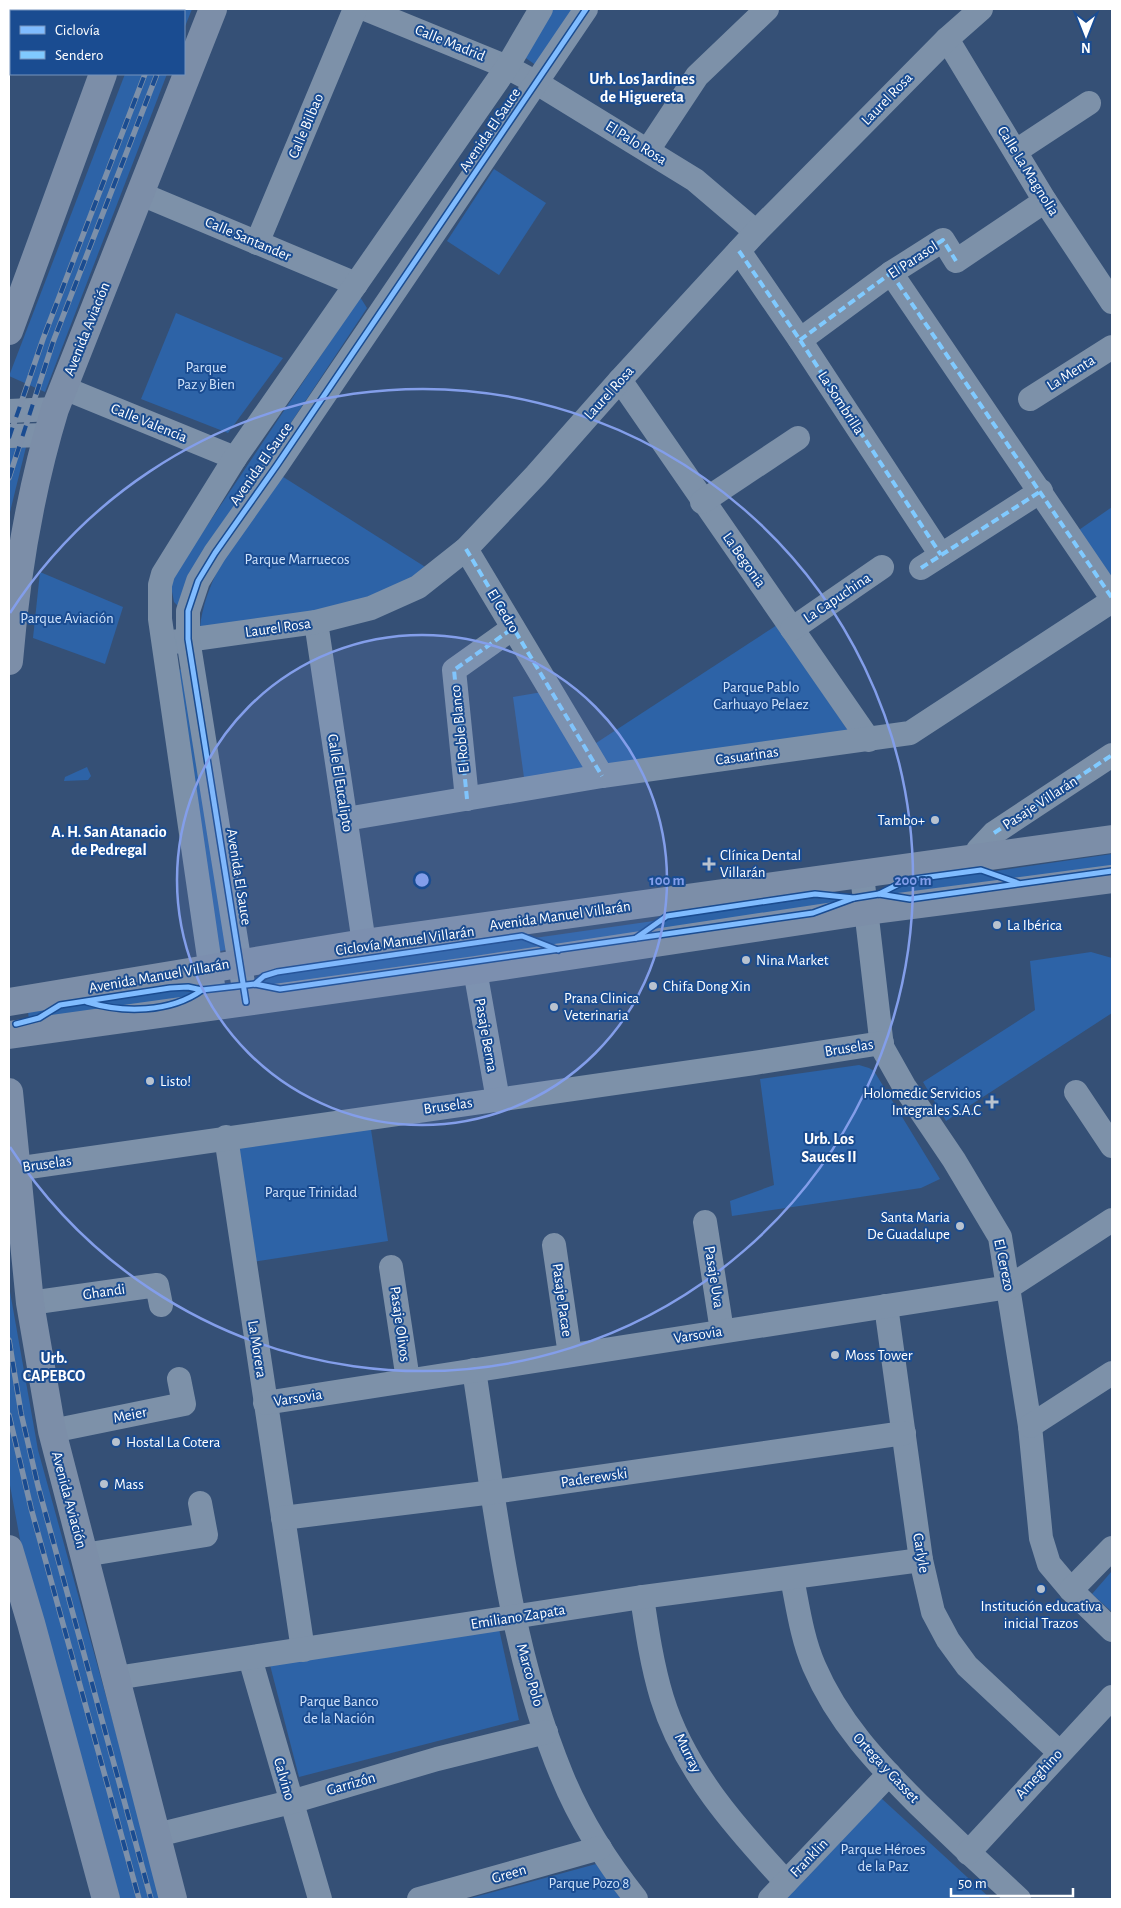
<svg xmlns="http://www.w3.org/2000/svg" width="1121" height="1908" font-family="'Alegreya Sans',sans-serif">
  <rect width="100%" height="100%" fill="#355076"/>
  <!-- green -->
  <g fill="#2d63a7">
    <polygon points="150,9 192,9 184,29 184,11 149,11"/>
    <polygon points="552,9 575,9 537,66 523,56"/>
    <polygon points="125,74 167,74 45,392 9,376"/>
    <polygon points="494,169 546,203 499,275 447,241"/>
    <polygon points="360,297 367,308 194,569 179,607 174,602 170,581"/>
    <polygon points="176,313 283,358 228,433 141,399"/>
    <polygon points="26,447 9,516 9,448"/>
    <path d="M277,473L430,570L367,603L200,628C205,574 249,519 277,473Z"/>
    <polygon points="1112,507 1112,577 1076,532"/>
    <polygon points="40,572 123,607 105,664 33,638"/>
    <polygon points="777,625 851,735 608,769 593,745"/>
    <polygon points="186,668 230,949 216,952 178,670"/>
    <polygon points="548,691 592,772 525,785 513,697"/>
    <polygon points="87,767 91,776 88,780 64,781 65,777"/>
    <polygon points="1112,854 1112,868 896,896 886,893 908,884"/>
    <polygon points="815,898 841,900 830,905 278,986 260,983 276,975"/>
    <polygon points="1091,952 1112,958 1112,1013 946,1121 923,1082 1035,1010 1030,961"/>
    <polygon points="172,990 193,992 185,998 29,1021 28,1011"/>
    <polygon points="859,1065 869,1068 874,1071 940,1179 921,1188 732,1216 730,1201 774,1185 760,1079"/>
    <polygon points="370,1123 388,1241 252,1262 234,1144"/>
    <polygon points="9,1286 38,1450 162,1899 120,1899 90,1788 27,1577 9,1480"/>
    <polygon points="1112,1571 1112,1612 1092,1594"/>
    <polygon points="499,1629 519,1720 299,1777 270,1665"/>
    <polygon points="881,1798 991,1899 786,1899"/>
    <polygon points="596,1864 621,1899 471,1899 471,1898"/>
  </g>
  <g fill="none" stroke-linecap="round" stroke-linejoin="round">
    <!-- minor -->
    <g stroke="#7d91a9" stroke-width="24">
      <polyline points="10,9 16,11"/>
      <polyline points="365,9 507,67 537,83 695,180 756,232"/>
      <polyline points="947,39 1045,201 1112,302"/>
      <polyline points="648,150 697,76 767,9"/>
      <polyline points="1016,151 1089,103"/>
      <polyline points="141,194 356,284"/>
      <polyline points="257,243 355,9"/>
      <polyline points="739,251 800,340 941,555"/>
      <polyline points="891,273 1112,598"/>
      <polyline points="800,340 891,273 943,240 956,261 1045,201"/>
      <polyline points="620,380 869,740"/>
      <polyline points="64,388 235,458"/>
      <polyline points="1030,399 1112,347"/>
      <polyline points="9,411 55,409"/>
      <polyline points="9,436 47,435"/>
      <polyline points="702,502 798,438"/>
      <polyline points="466,549 602,776"/>
      <polyline points="921,568 1041,491"/>
      <polyline points="316,622 364,943"/>
      <polyline points="792,629 882,567"/>
      <polyline points="173,642 316,622 371,608 418,587 466,549 536,475 620,380 756,232 947,39 981,9"/>
      <polyline points="467,799 454,670 513,628"/>
      <polyline points="346,819 602,776 910,733 1112,601"/>
      <polyline points="976,858 978,850 994,833 1112,755"/>
      <polyline points="862,875 882,1047 904,1086 954,1160 1000,1237 1030,1426 1041,1538 1049,1564 1071,1590 1112,1630"/>
      <polyline points="475,970 498,1100"/>
      <polyline points="246,1002 188,639 188,611 198,581 215,553 277,465 586,9"/>
      <polyline points="216,1006 160,619 160,585 163,574 235,458 507,67 541,9"/>
      <polyline points="1076,1092 1112,1146"/>
      <polyline points="226,1137 303,1650"/>
      <polyline points="15,1169 754,1063 882,1043"/>
      <polyline points="705,1222 722,1331"/>
      <polyline points="554,1245 570,1355"/>
      <polyline points="391,1267 408,1380"/>
      <polyline points="30,1303 157,1285 161,1305"/>
      <polyline points="886,1306 921,1560 933,1612 948,1640 967,1666 1059,1752"/>
      <path d="M474,1370C495,1506 509,1648 562,1776C580,1820 606,1861 636,1899"/>
      <polyline points="265,1403 1009,1287 1112,1220"/>
      <polyline points="1030,1426 1112,1373"/>
      <polyline points="52,1431 184,1404 179,1379"/>
      <polyline points="283,1518 493,1492 904,1433"/>
      <polyline points="84,1555 206,1535 200,1503"/>
      <path d="M792,1578C798,1608 802,1638 814,1666C838,1722 877,1763 919,1805C952,1837 985,1868 1019,1899"/>
      <polyline points="1071,1590 1112,1548"/>
      <path d="M642,1597C647,1631 652,1665 662,1698C684,1770 736,1828 786,1882"/>
      <polyline points="250,1658 320,1899"/>
      <polyline points="116,1678 642,1597 921,1560"/>
      <polyline points="157,1835 291,1802 437,1759 546,1732"/>
      <polyline points="968,1853 1112,1697"/>
      <polyline points="419,1899 600,1848"/>
      <polyline points="770,1899 889,1774"/>
    </g>
    <!-- major -->
    <g stroke="#7c8ea8" stroke-width="28">
      <polyline points="127,11 128,9"/>
      <polyline points="9,331 103,74"/>
      <path d="M9,661C16,576 30,491 55,409L213,9"/>
      <polyline points="9,1002 364,943 1112,839"/>
      <polyline points="9,1035 475,970 867,911 1112,879"/>
      <polyline points="9,1092 30,1303 52,1431 173,1899"/>
      <polyline points="9,1549 31,1623 106,1899"/>
    </g>
    <!-- rail casing -->
    <g stroke="#7d90a9" stroke-width="5.5">
      <g id="rail">
        <polyline points="169,11 170,9"/>
        <polyline points="181,11 182,9"/>
        <polyline points="9,438 43,339 145,74"/>
        <polyline points="9,478 53,342 157,74"/>
        <polyline points="9,1340 21,1413 38,1486 151,1899"/>
        <polyline points="9,1415 31,1508 139,1899"/>
      </g>
    </g>
    <!-- rail -->
    <use href="#rail" stroke="#1a4c91" stroke-width="4" stroke-dasharray="11" stroke-linecap="butt"/>
    <!-- quiet -->
    <g stroke="#80caff" stroke-width="4" stroke-dasharray="8 4" stroke-linecap="butt">
      <polyline points="10,9 16,11"/>
      <polyline points="739,251 800,340 941,555"/>
      <polyline points="891,273 1112,598"/>
      <polyline points="800,340 891,273 943,240 956,261"/>
      <polyline points="466,549 602,776"/>
      <polyline points="921,568 1041,491"/>
      <polyline points="467,799 454,670 513,628"/>
      <polyline points="994,833 1112,755"/>
    </g>
    <!-- cycleway casing -->
    <g stroke="#1a4c91" stroke-width="8">
      <g id="cycleway">
        <polyline points="879,894 907,880 981,870 1018,883"/>
        <polyline points="636,938 667,916 815,894 854,898 879,894 910,899 1112,871"/>
        <polyline points="255,984 264,976 277,972 522,936 558,950"/>
        <path d="M87,1002C123,1013 170,1013 202,990"/>
        <polyline points="246,1002 188,639 188,611 198,581 215,553 277,465 586,9"/>
        <polyline points="16,1024 39,1018 60,1005 170,988 188,987 202,990 255,984 280,989 813,913 854,898"/>
      </g>
    </g>
    <!-- cycleway -->
    <use href="#cycleway" stroke="#80bcff" stroke-width="5"/>
  </g>
  <!-- distance rings -->
  <circle cx="422" cy="880" r="245" fill="#839eea" fill-opacity=".12"/>
  <g fill="none" stroke="#839eea" stroke-width="2.5">
    <circle cx="422" cy="880" r="245"/>
    <path d="M10 613A491 491 0 1 1 10 1147"/>
  </g>
  <!-- markers -->
  <g fill="#b8c2cf" stroke="#1a4c91" stroke-width="2">
    <circle cx="935" cy="820" r="5"/>
    <path d="M706.5 856.5h5v5h5v5h-5v5h-5v-5h-5v-5h5z"/>
    <circle cx="997" cy="925" r="5"/>
    <circle cx="746" cy="960" r="5"/>
    <circle cx="653" cy="986" r="5"/>
    <circle cx="554" cy="1007" r="5"/>
    <circle cx="150" cy="1081" r="5"/>
    <path d="M989.5 1094.5h5v5h5v5h-5v5h-5v-5h-5v-5h5z"/>
    <circle cx="960" cy="1226" r="5"/>
    <circle cx="835" cy="1355" r="5"/>
    <circle cx="116" cy="1442" r="5"/>
    <circle cx="104" cy="1484" r="5"/>
    <circle cx="1041" cy="1589" r="5"/>
  </g>
  <g text-anchor="middle" dominant-baseline="central" stroke-width="4" stroke-linejoin="round" paint-order="stroke">
    <!-- street labels -->
    <g font-size="15" fill="#fff" stroke="#1a4c91">
      <text transform="translate(450 43) rotate(22)">Calle Madrid</text>
      <text transform="translate(887 99) rotate(-46)">Laurel Rosa</text>
      <text transform="translate(306 126) rotate(-67)">Calle Bilbao</text>
      <text transform="translate(490 130) rotate(-56)">Avenida El Sauce</text>
      <text transform="translate(636 143) rotate(32)">El Palo Rosa</text>
      <text transform="translate(1028 171) rotate(58)">Calle La Magnolia</text>
      <text transform="translate(248 239) rotate(23)">Calle Santander</text>
      <text transform="translate(913 260) rotate(-33)">El Parasol</text>
      <text transform="translate(87 329) rotate(-68)">Avenida Aviación</text>
      <text transform="translate(1071 373) rotate(-32)">La Menta</text>
      <text transform="translate(609 393) rotate(-48)">Laurel Rosa</text>
      <text transform="translate(841 403) rotate(57)">La Sombrilla</text>
      <text transform="translate(149 423) rotate(22)">Calle Valencia</text>
      <text transform="translate(261 464) rotate(-55)">Avenida El Sauce</text>
      <text transform="translate(744 560) rotate(55)">La Begonia</text>
      <text transform="translate(837 598) rotate(-34)">La Capuchina</text>
      <text transform="translate(503 611) rotate(59)">El Cedro</text>
      <text transform="translate(278 628) rotate(-8)">Laurel Rosa</text>
      <text transform="translate(460 729) rotate(-96)">El Roble Blanco</text>
      <text transform="translate(747 756) rotate(-8)">Casuarinas</text>
      <text transform="translate(340 783) rotate(81)">Calle El Eucalipto</text>
      <text transform="translate(1040 803) rotate(-33)">Pasaje Villarán</text>
      <text transform="translate(239 877) rotate(81)">Avenida El Sauce</text>
      <text transform="translate(560 916) rotate(-8)">Avenida Manuel Villarán</text>
      <text transform="translate(405 941) rotate(-8)">Ciclovía Manuel Villarán</text>
      <text transform="translate(159 976) rotate(-10)">Avenida Manuel Villarán</text>
      <text transform="translate(486 1035) rotate(80)">Pasaje Berna</text>
      <text transform="translate(849 1048) rotate(-9)">Bruselas</text>
      <text transform="translate(448 1106) rotate(-8)">Bruselas</text>
      <text transform="translate(47 1164) rotate(-8)">Bruselas</text>
      <text transform="translate(1004 1265) rotate(78)">El Cerezo</text>
      <text transform="translate(714 1277) rotate(81)">Pasaje Uva</text>
      <text transform="translate(104 1292) rotate(-8)">Ghandi</text>
      <text transform="translate(562 1300) rotate(82)">Pasaje Pacae</text>
      <text transform="translate(400 1324) rotate(82)">Pasaje Olivos</text>
      <text transform="translate(698 1335) rotate(-9)">Varsovia</text>
      <text transform="translate(257 1349) rotate(81)">La Morera</text>
      <text transform="translate(298 1398) rotate(-9)">Varsovia</text>
      <text transform="translate(130 1415) rotate(-11)">Meier</text>
      <text transform="translate(594 1478) rotate(-8)">Paderewski</text>
      <text transform="translate(69 1500) rotate(75)">Avenida Aviación</text>
      <text transform="translate(921 1553) rotate(80)">Carlyle</text>
      <text transform="translate(518 1617) rotate(-9)">Emiliano Zapata</text>
      <text transform="translate(530 1675) rotate(74)">Marco Polo</text>
      <text transform="translate(688 1753) rotate(63)">Murray</text>
      <text transform="translate(886 1768) rotate(47)">Ortega y Gasset</text>
      <text transform="translate(1039 1774) rotate(-47)">Ameghino</text>
      <text transform="translate(284 1779) rotate(74)">Calvino</text>
      <text transform="translate(351 1784) rotate(-16)">Garrizón</text>
      <text transform="translate(809 1858) rotate(-46)">Franklin</text>
      <text transform="translate(509 1874) rotate(-16)">Green</text>
    </g>
    <!-- park labels -->
    <g font-size="15" fill="#cfe2fb" stroke="#1a4c91">
      <text x="206" y="367">Parque<tspan x="206" dy="17">Paz y Bien</tspan></text>
      <text x="297" y="559">Parque Marruecos</text>
      <text x="67" y="618">Parque Aviación</text>
      <text x="761" y="687">Parque Pablo<tspan x="761" dy="17">Carhuayo Pelaez</tspan></text>
      <text x="311" y="1192">Parque Trinidad</text>
      <text x="339" y="1701">Parque Banco<tspan x="339" dy="17">de la Nación</tspan></text>
      <text x="883" y="1849">Parque Héroes<tspan x="883" dy="17">de la Paz</tspan></text>
      <text x="589" y="1883">Parque Pozo 8</text>
    </g>
    <!-- poi labels -->
    <g font-size="15" fill="#fff" stroke="#1a4c91" text-anchor="start">
      <text x="925" y="820" text-anchor="end">Tambo+</text>
      <text x="720" y="855">Clínica Dental<tspan x="720" dy="17">Villarán</tspan></text>
      <text x="1007" y="925">La Ibérica</text>
      <text x="756" y="960">Nina Market</text>
      <text x="663" y="986">Chifa Dong Xin</text>
      <text x="564" y="998">Prana Clinica<tspan x="564" dy="17">Veterinaria</tspan></text>
      <text x="160" y="1081">Listo!</text>
      <text x="981" y="1093" text-anchor="end">Holomedic Servicios<tspan x="981" dy="17">Integrales S.A.C</tspan></text>
      <text x="950" y="1217" text-anchor="end">Santa Maria<tspan x="950" dy="17">De Guadalupe</tspan></text>
      <text x="845" y="1355">Moss Tower</text>
      <text x="126" y="1442">Hostal La Cotera</text>
      <text x="114" y="1484">Mass</text>
      <text x="1041" y="1606" text-anchor="middle">Institución educativa<tspan x="1041" dy="17">inicial Trazos</tspan></text>
    </g>
    <!-- neighbourhood labels -->
    <g font-size="16" font-weight="bold" fill="#fff" stroke="#1a4c91">
      <text x="642" y="79">Urb. Los Jardines<tspan x="642" dy="18">de Higuereta</tspan></text>
      <text x="109" y="832">A. H. San Atanacio<tspan x="109" dy="18">de Pedregal</tspan></text>
      <text x="829" y="1139">Urb. Los<tspan x="829" dy="18">Sauces II</tspan></text>
      <text x="54" y="1358">Urb.<tspan x="54" dy="18">CAPEBCO</tspan></text>
    </g>
  </g>
  <circle cx="422" cy="880" r="8" fill="#839eea" stroke="#1a4c91" stroke-width="2.5"/>
  <g font-size="15" text-anchor="middle" font-weight="bold" fill="#839eea" stroke="#1a4c91" stroke-width="4" stroke-linejoin="round" paint-order="stroke">
    <text x="667" y="885">100 m</text>
    <text x="913" y="885">200 m</text>
  </g>
  <!-- border -->
  <rect width="1121" height="1908" fill="none" stroke="#ffffff" stroke-width="20"/>
  <!-- legend -->
  <rect x="10" y="10" width="175" height="65" fill="#1a4c91" stroke="#7694bd"/>
  <rect x="20" y="26" width="25" height="8" fill="#80bcff" stroke="#7694bd"/>
  <text x="55" y="35" font-size="15" fill="#ffffff">Ciclovía</text>
  <rect x="20" y="51" width="25" height="8" fill="#80caff" stroke="#7694bd"/>
  <text x="55" y="60" font-size="15" fill="#ffffff">Sendero</text>
  <!-- north arrow -->
  <g transform="translate(1086 35) rotate(180)" stroke="#1a4c91" stroke-width="4" paint-order="stroke">
  <path d="M0-4L9 19L0 12L-9 19Z" fill="#ffffff"/>
  <text y="-8" font-size="14" font-weight="bold" text-anchor="middle" fill="#ffffff">N</text>
  </g>
  <!-- scale -->
  <path d="M951 1888v8h122v-8" fill="none" stroke="#ffffff" stroke-width="2.5"/>
  <text x="958" y="1888" font-size="15" fill="#ffffff" stroke="#1a4c91" stroke-width="4" paint-order="stroke">50 m</text>
</svg>
